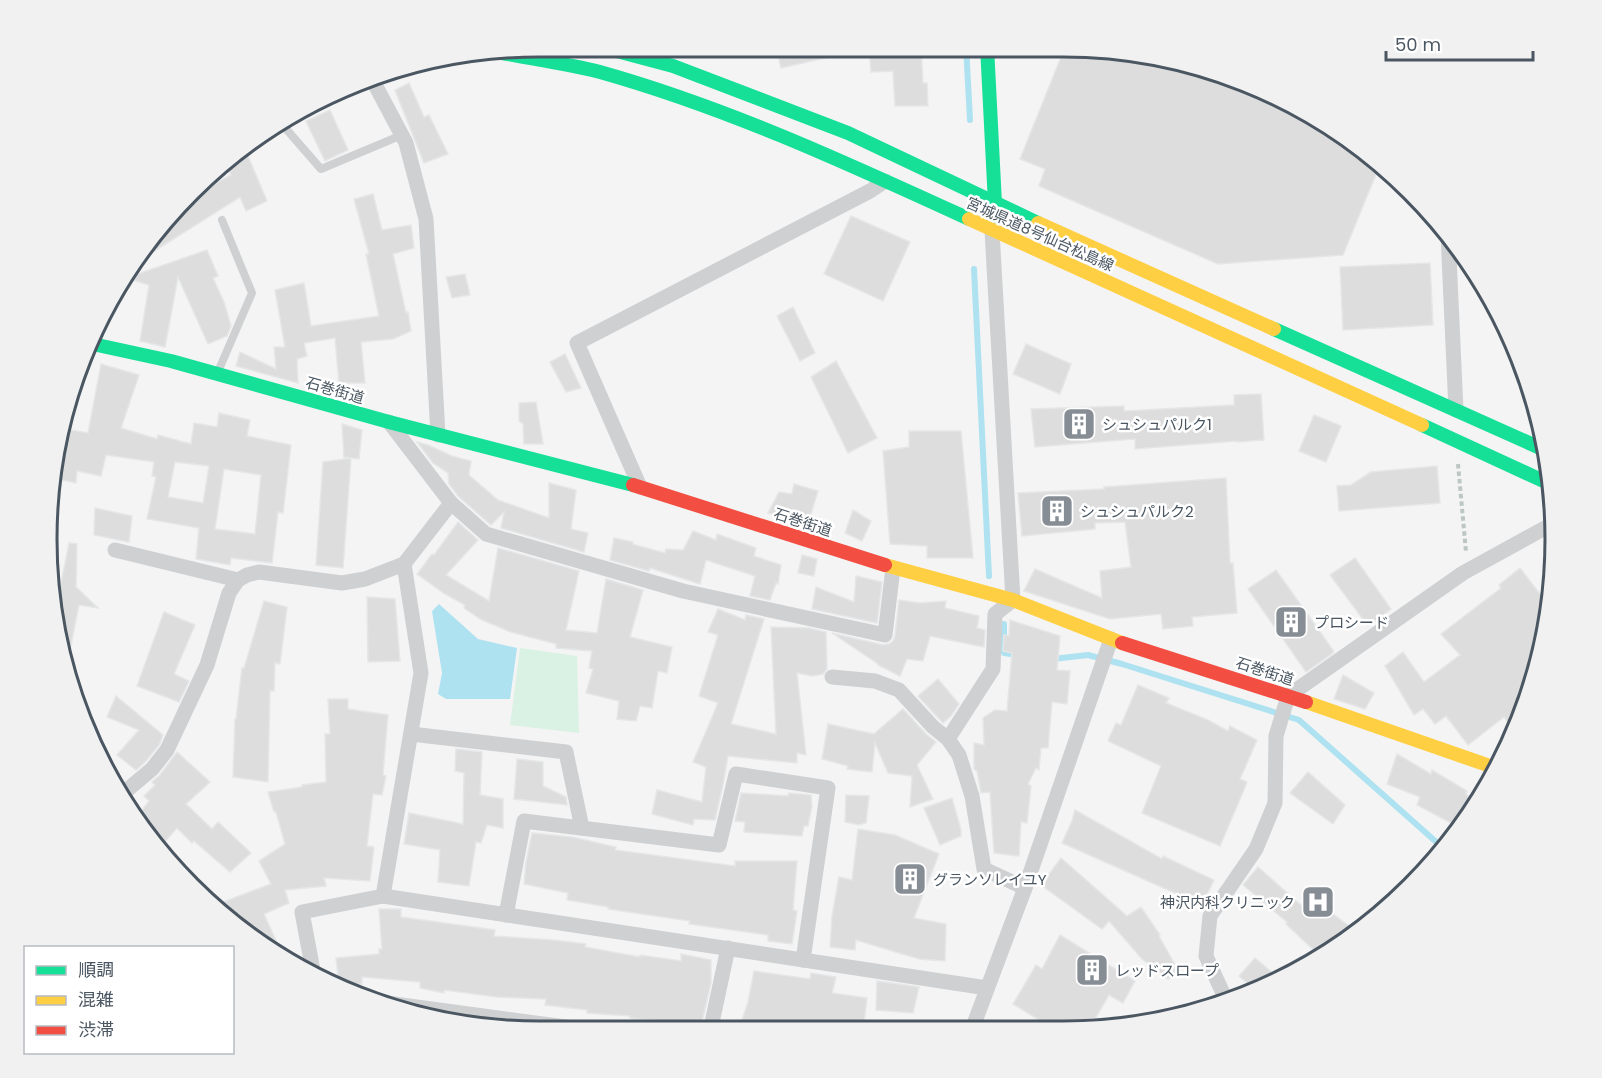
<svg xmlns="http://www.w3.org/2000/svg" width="1602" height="1078" font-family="Poppins,'Noto Sans JP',sans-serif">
  <rect width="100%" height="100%" fill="#f4f4f4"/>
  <!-- green -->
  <polygon fill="#d9f2e3" points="520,648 577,656 579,733 510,725"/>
  <!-- water -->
  <polygon fill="#aee2f0" points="439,604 478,639 517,648 510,699 446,699 438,694 442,673 432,611"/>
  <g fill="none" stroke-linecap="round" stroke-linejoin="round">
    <!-- stream -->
    <g stroke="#aee2f0" stroke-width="6">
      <polyline points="966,46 970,120"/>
      <polyline points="974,269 989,576"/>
      <polyline points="1004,624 1004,653 1019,655"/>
      <polyline points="1053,659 1088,655 1122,664 1299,720 1443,848"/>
    </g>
  </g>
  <!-- building -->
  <g fill="#ddddde" stroke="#e5e6e7" stroke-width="1.5" fill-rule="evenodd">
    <polygon points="776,46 847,46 847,53 781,68"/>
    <polygon points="869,46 921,46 923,83 927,83 928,106 895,106 893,71 871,72"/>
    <polygon points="1065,47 1159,56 1281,97 1379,167 1343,255 1218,264 1039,186 1045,169 1020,159"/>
    <polygon points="409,83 424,117 429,115 448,154 424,163 395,90"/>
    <polygon points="330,110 348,150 325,161 306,121"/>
    <polygon points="245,149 267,201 246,211 240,197 134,264 148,239 196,194 231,175 227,166"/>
    <polygon points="373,194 382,230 411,225 414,248 393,254 406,313 408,312 411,331 393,339 361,342 365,383 339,383 335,338 304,343 307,356 297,359 298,383 236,366 240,352 276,369 274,347 285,347 275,290 304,283 311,326 379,316 366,254 369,254 354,199"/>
    <polygon points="851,216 910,242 883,301 824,274"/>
    <polygon points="207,250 218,276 213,278 224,302 231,326 227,336 208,344 178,277 165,347 140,341 149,285 126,278"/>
    <polygon points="1430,263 1433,325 1343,330 1340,267"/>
    <polygon points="465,274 470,295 452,298 446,277"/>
    <polygon points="793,307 815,353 800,361 777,316"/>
    <polygon points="1026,344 1071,364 1060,394 1013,374"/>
    <polygon points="565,354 581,388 566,392 550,362"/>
    <polygon points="836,361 877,438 848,453 811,377"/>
    <path d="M101,364L139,375L121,428L157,439L158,435L191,444L194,423L217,427L219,413L250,420L247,436L291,445L283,513L278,512L272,563L231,558L230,565L196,559L199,528L147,519L156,477L152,476L154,462L106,455L101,476L77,471L76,483L54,478L66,429L88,433ZM175,462L209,466L203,503L168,497ZM224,469L261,475L255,534L215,529Z"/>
    <polygon points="1261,394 1264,440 1237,442 1237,441 1135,449 1135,439 1035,447 1031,409 1124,406 1124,411 1234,405 1234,395"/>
    <polygon points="536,402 543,444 524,444 523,424 519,421 519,403"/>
    <polygon points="1314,415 1341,426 1326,462 1299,451"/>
    <polygon points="342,424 362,430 359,459 344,457"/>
    <polygon points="909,431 961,431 973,558 927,558 927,546 890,544 883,451 909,447"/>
    <polygon points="417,442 428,445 452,456 471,461 469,475 498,500 549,518 549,483 576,490 571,529 588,533 584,552 501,528 504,512 491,525 458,496 449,484 448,473 433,463"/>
    <polygon points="351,458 343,568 316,565 323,462"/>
    <polygon points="1437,466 1440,503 1339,511 1337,486 1351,485 1371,472"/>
    <polygon points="1226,478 1230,563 1233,563 1237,613 1192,617 1193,626 1163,629 1161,614 1110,619 1024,591 1035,569 1102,598 1100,571 1131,567 1125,522 1095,523 1095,529 1022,536 1018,493 1104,489 1104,487"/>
    <polygon points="794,484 818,491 807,527 768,513 779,492 792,494"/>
    <polygon points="95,508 132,516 129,542 94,535"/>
    <polygon points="853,510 871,521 862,541 845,533"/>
    <polygon points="458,522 478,540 446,575 489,601 498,548 579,571 566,630 597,633 606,579 643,590 630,637 672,647 667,673 658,671 652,708 640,706 636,721 617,719 619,701 586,693 593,669 589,668 592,651 556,648 556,644 511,632 482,620 464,608 465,605 445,594 417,574 432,554 434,555"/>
    <polygon points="693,531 716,540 717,534 756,548 754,556 781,565 778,584 776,583 770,600 750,596 755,576 706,560 700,584 650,568 649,571 610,560 614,538 633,542 632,544 665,553 666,549 683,550"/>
    <polygon points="69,543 77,544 76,587 98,608 79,605 67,665 56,635 55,613"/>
    <polygon points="802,555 817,559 814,576 798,573"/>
    <polygon points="1355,558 1391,609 1368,626 1330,575"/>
    <polygon points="1520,568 1540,594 1551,586 1546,635 1520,721 1512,727 1504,717 1468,745 1446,716 1435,724 1423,709 1414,715 1385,666 1403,652 1424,682 1460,655 1441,634 1501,588 1499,585"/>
    <polygon points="1276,570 1333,650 1333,653 1306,672 1248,589"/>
    <polygon points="856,576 882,582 877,623 812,609 816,587 854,602"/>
    <polygon points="367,597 395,599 400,661 368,662"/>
    <polygon points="899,600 920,603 946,601 945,608 979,616 977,628 985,630 984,647 930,636 923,661 907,659 900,676 878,665 878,664 832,633 883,645 889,644 893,641 895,636"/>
    <polygon points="264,601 287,607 280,664 275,663 274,691 270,691 268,782 233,777 235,719 236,719 242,668 244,668"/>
    <polygon points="718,609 745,620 746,615 764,619 731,724 776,734 771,627 809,628 826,632 827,669 823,674 812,676 797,673 806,755 797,753 797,763 728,756 723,785 715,820 694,819 693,825 652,814 657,790 702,802 706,767 693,762 718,703 699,696 718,635 708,632"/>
    <polygon points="164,612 195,625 174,674 189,681 179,702 137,686"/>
    <polygon points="1010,620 1060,636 1057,670 1070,671 1067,704 1052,702 1048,748 1041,748 1039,770 1036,768 1028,784 1031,786 1027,823 1021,822 1019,856 994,853 990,792 981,793 977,771 974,769 974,743 984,745 983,718 995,710 1007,711 1012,653 1003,651 1004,635 1009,636"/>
    <polygon points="1343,675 1374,693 1365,709 1334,699"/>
    <polygon points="938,679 959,704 951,716 943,723 918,696"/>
    <polygon points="1138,685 1169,698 1166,703 1208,720 1228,731 1230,726 1257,740 1240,779 1247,782 1243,792 1220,846 1142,813 1161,766 1108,741 1116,723 1121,725"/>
    <polygon points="116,696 163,735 159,745 145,762 136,770 117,755 139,730 107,717"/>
    <polygon points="328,699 348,699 348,709 388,715 383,775 386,776 382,795 373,794 367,846 374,847 370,881 324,878 326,886 285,890 289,903 264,914 281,952 215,905 271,884 259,861 285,844 276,812 274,812 268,792 302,787 302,785 326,782 325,734 330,734"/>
    <polygon points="903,709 926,734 936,742 917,765 933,799 910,807 912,776 888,773 875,743 872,772 847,769 848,766 822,759 828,724 874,734"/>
    <polygon points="456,749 482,752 480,795 503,799 503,828 487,825 481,843 476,842 469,886 438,882 440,850 404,844 409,813 463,824 464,773 455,771"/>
    <polygon points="177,752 210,782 186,804 212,829 218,822 251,853 230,872 194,841 192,843 177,828 160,847 137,817 149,801 144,796 155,785 152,782 160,775"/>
    <polygon points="1397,754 1431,774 1432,770 1467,791 1466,794 1477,804 1473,812 1460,828 1417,805 1420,797 1387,784"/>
    <polygon points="517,759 543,762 543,786 566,797 567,805 514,799"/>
    <polygon points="1308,772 1345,805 1333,824 1290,793"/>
    <polygon points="741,793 788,796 789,793 811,795 812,806 808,826 804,826 802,836 744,832 745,822 735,821"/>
    <polygon points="846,795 869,796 866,823 859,825 845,822"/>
    <polygon points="952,798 961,830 961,836 940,845 924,808"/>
    <polygon points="1075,810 1162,859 1163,856 1214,880 1202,905 1062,843 1072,821"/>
    <polygon points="858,829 895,835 939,854 914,918 946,924 945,961 919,959 856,940 855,950 830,947 832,916 839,877 852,880"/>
    <polygon points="532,833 572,837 616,847 615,850 735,866 735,861 797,861 793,910 797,911 792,944 768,941 768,935 689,924 690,921 608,909 608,907 567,900 568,893 524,884 526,862"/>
    <polygon points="1061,858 1127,916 1141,907 1160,935 1159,936 1179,972 1168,979 1142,959 1109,921 1102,929 1041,885"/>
    <polygon points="1258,867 1301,905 1309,896 1357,932 1337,948 1321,957 1286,924 1287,922 1243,885"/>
    <polygon points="379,909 401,909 401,917 495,930 494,936 553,940 586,944 585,947 640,957 640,955 681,961 681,954 711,960 711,983 700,1030 678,1027 678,1023 630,1018 630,1016 587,1013 587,1010 545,1005 546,999 497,997 444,990 444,993 420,988 420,982 362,977 362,984 339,985 336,958 379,954 379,949 382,949"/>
    <polygon points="1060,935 1135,981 1123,1003 1109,995 1089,1029 1059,1032 1013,1004 1036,965 1042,969"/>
    <polygon points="1255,958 1280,979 1256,991 1239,976"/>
    <polygon points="754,971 810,979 811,973 836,977 832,993 867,998 863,1032 759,1032 741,1023 748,1002"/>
    <polygon points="877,981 919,987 913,1013 876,1010"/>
  </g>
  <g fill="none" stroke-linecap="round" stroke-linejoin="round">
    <!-- path -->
    <polyline stroke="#bcc7c4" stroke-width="4" stroke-dasharray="4.5 3" stroke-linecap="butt" points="1458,464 1466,552"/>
    <!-- lane -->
    <g stroke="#ced0d2" stroke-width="8">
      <polyline points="280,122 321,169 402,135"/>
      <polyline points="217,374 252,293 222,220"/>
    </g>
    <!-- street -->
    <g stroke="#ced0d2" stroke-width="15">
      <polyline points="371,77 406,143 426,219 438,435"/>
      <polyline points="1448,235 1456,410"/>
      <polyline points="389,422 451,503 486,534 683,591 885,635 893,568"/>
      <polyline points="640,487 577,343 870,191 885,181"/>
      <polyline points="115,550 238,580"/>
      <polyline points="832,677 875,681 899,690 933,727 948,739 959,755 972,796 984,869 1025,888"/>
      <polyline points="411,734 566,752 582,828"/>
      <polyline points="948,739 993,669 995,614 1013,600 992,231"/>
      <polyline points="120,796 152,769 167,750 207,665 229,593 238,580 247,575 259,572 342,583 365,579 404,564 451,503"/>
      <polyline points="383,896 421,673 404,564"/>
      <polyline points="506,915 524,821 719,845 736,774 828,788 803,960"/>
      <polyline points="314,976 302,912 383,896 987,988"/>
      <polyline points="1227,1002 1206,956 1210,916 1256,849 1275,803 1276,736 1288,696 1463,573 1554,523"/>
      <polyline points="387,1003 603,1032"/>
      <polyline points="710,1032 728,948"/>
      <polyline points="971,1032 1025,888 1111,639"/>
    </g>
    <!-- fast -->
    <g stroke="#16e098" stroke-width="14">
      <polyline points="598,46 673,66 848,133 1038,223"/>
      <polyline points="987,46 995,204 993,218"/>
      <path d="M502,53C534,59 569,64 600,72C728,108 849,164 969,219"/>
      <polyline points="1274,329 1547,451"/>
      <polyline points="88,343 171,361 389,422 633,485"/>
      <polyline points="1422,425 1550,484"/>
    </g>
    <!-- slow -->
    <g stroke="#ffcf43" stroke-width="14">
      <polyline points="969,219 1422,425"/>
      <polyline points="1038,223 1274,329"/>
      <polyline points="885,565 1013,600 1122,643"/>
      <polyline points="1306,702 1496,768"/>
    </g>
    <!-- jam -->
    <g stroke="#f24e42" stroke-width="14">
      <polyline points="633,485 885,565"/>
      <polyline points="1122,643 1306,702"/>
    </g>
  </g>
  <!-- icons -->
  <defs>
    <g id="building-square" transform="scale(1.725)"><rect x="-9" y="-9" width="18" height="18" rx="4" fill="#868d94" stroke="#fff"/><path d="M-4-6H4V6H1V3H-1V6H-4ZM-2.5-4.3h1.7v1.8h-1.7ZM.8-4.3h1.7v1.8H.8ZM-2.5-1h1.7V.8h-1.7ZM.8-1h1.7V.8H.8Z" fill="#fff"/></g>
    <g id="hospital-square" transform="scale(1.725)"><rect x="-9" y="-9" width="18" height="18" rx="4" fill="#868d94" stroke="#fff"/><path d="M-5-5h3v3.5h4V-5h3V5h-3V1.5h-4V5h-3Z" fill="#fff"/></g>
  </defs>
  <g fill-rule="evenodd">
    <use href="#building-square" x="1079" y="424"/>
    <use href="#building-square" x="1057" y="511"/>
    <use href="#building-square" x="1291" y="622"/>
    <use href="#building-square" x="910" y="879"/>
    <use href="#hospital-square" x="1318" y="902"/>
    <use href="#building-square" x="1092" y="970"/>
  </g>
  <g text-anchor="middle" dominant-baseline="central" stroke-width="5" stroke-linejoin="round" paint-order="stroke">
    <!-- street labels -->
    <g font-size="15" fill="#4a5661" stroke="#fff">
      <text transform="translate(1040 234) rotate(24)">宮城県道8号仙台松島線</text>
      <text transform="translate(335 390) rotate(16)">石巻街道</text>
      <text transform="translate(803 522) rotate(18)">石巻街道</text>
      <text transform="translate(1265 671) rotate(18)">石巻街道</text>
    </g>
    <!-- poi labels -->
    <g font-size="15" fill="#4a5661" stroke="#fff" text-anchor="start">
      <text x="1102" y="424">シュシュパルク1</text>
      <text x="1080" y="511">シュシュパルク2</text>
      <text x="1314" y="622">プロシード</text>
      <text x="933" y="879">グランソレイユY</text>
      <text x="1295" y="902" text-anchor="end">神沢内科クリニック</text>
      <text x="1115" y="970">レッドスロープ</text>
    </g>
  </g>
  <!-- crop -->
  <path d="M0 0H1602V1078H0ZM539 57H1063A482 482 0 0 1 1545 539V539A482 482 0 0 1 1063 1021H539A482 482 0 0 1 57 539V539A482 482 0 0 1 539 57Z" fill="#f1f1f2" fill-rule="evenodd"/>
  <path fill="none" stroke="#4a5661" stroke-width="3" d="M539 57H1063A482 482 0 0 1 1545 539V539A482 482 0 0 1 1063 1021H539A482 482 0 0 1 57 539V539A482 482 0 0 1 539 57Z"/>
  <!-- legend -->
  <rect x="24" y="946" width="210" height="108" fill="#ffffff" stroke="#b7bbc0" stroke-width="1.5"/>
  <rect x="36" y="966" width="30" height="9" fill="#16e098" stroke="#b7bbc0" stroke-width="1.5"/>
  <text x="78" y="976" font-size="18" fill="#4a5661">順調</text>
  <rect x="36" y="996" width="30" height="9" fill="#ffcf43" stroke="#b7bbc0" stroke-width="1.5"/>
  <text x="78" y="1006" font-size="18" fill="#4a5661">混雑</text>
  <rect x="36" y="1026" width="30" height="9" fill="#f24e42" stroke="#b7bbc0" stroke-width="1.5"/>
  <text x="78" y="1036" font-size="18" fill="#4a5661">渋滞</text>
  <!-- scale -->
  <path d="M1386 51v9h147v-9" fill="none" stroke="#4a5661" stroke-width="3"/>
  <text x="1395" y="51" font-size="18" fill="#4a5661" stroke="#ffffff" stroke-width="4.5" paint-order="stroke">50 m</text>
</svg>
